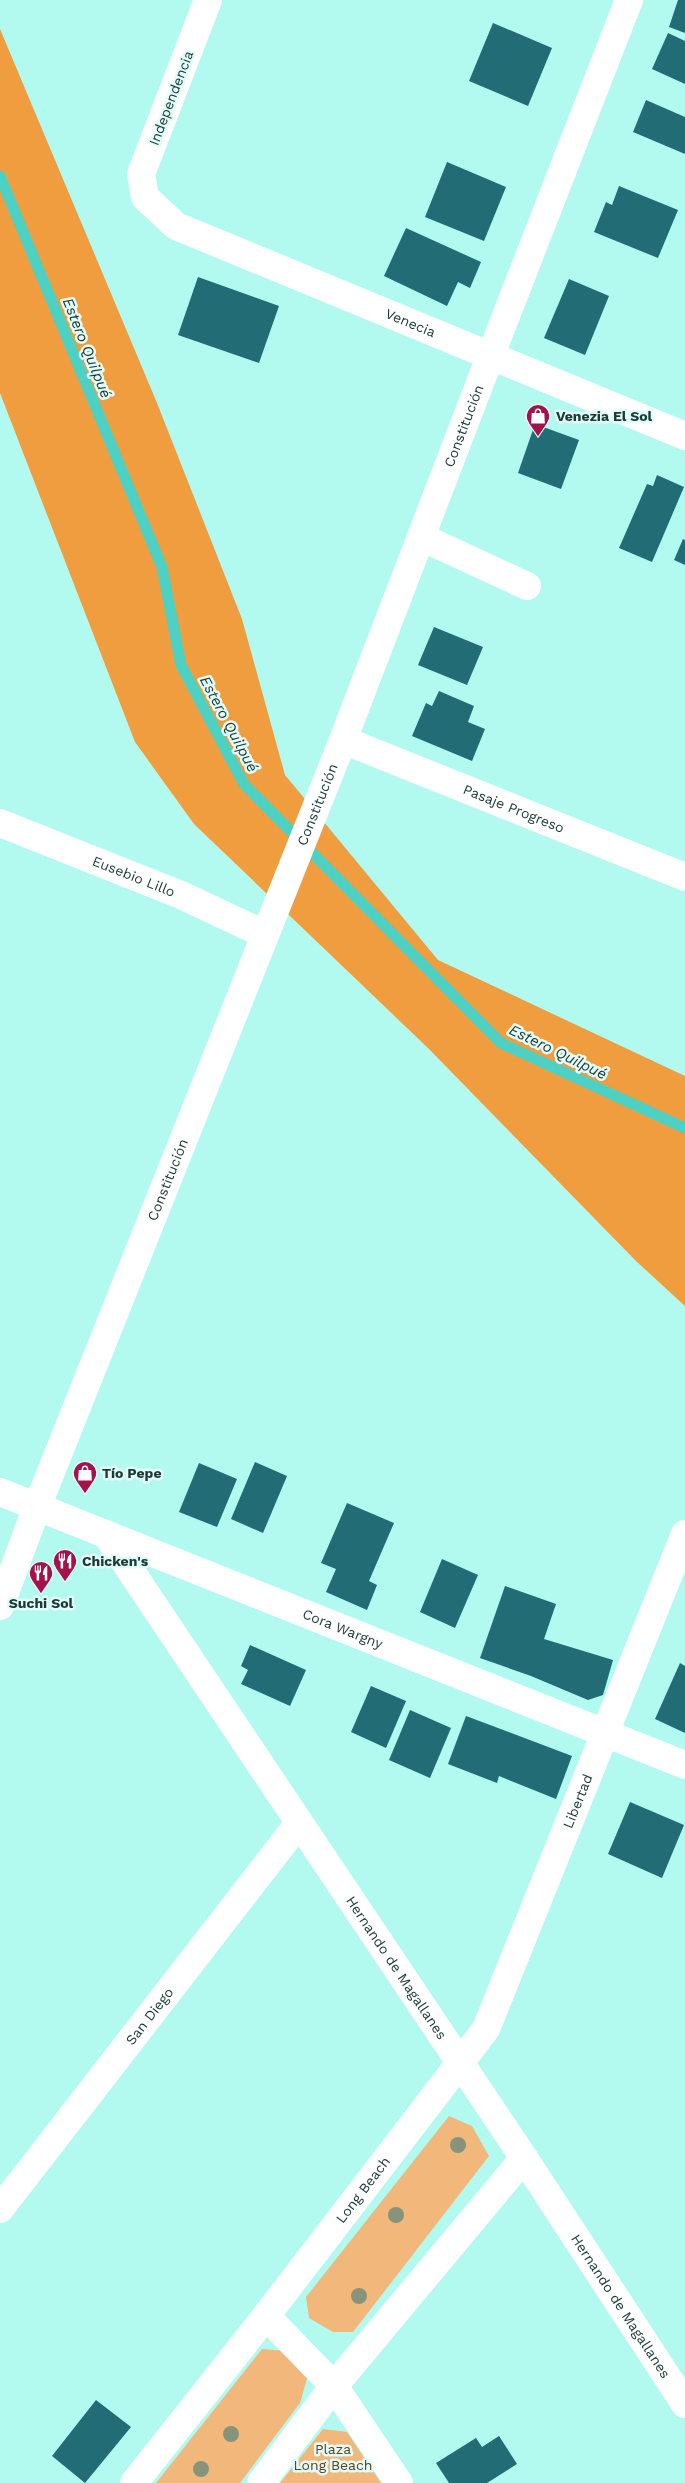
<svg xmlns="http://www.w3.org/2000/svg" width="685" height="2483" font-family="'Work Sans',sans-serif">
  <rect width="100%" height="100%" fill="#b2f9f0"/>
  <!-- green -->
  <g fill="#f2b77a">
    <polygon points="449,2116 472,2126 489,2156 353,2332 333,2332 309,2318 306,2297"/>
    <polygon points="262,2349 287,2351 308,2375 300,2403 240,2483 156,2483"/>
    <polygon points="323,2429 347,2432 381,2483 280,2483"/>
  </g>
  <!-- forest -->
  <polygon fill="#ef9d3e" points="0,29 157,403 242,619 285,775 438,960 685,1076 685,1306 636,1261 429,1049 194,824 135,742 0,393"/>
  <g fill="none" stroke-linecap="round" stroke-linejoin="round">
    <!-- stream -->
    <polyline stroke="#4dd1c4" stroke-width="11" points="0,176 162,567 181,665 244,784 501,1043 685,1128"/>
  </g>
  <!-- building -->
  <g fill="#216c75">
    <polygon points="678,0 685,0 685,33 669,27"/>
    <polygon points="493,23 552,48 528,106 469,81"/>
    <polygon points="668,33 685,41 685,84 652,69"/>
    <polygon points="646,100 685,117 685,154 633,132"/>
    <polygon points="447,162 506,187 484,241 425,217"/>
    <polygon points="619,186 678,210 658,258 594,232 606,202 612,205"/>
    <polygon points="406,228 481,262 470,288 458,282 447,306 384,276"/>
    <polygon points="198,277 279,306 259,363 178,335"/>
    <polygon points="569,279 609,296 585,355 544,338"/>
    <polygon points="535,424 579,440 561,489 518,473"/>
    <polygon points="657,475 684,487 652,562 619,548 647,484 653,486"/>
    <polygon points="683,539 685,540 685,565 674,560"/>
    <polygon points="434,627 483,647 467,685 418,665"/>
    <polygon points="439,691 474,706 468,722 485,729 472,761 412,736 426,703 432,706"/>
    <polygon points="255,1462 287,1476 263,1533 231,1519"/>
    <polygon points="199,1463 237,1479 217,1527 179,1512"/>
    <polygon points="347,1503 394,1523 369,1581 377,1585 367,1610 326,1592 336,1569 321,1563"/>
    <polygon points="442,1559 478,1575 455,1628 420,1612"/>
    <polygon points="505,1586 556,1604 544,1639 613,1660 603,1695 588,1700 531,1676 480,1658"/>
    <polygon points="250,1645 306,1670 290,1706 241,1684 248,1670 241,1666"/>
    <polygon points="680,1663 685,1666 685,1733 655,1719"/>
    <polygon points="371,1686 406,1701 386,1748 351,1732"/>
    <polygon points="410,1710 451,1728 430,1778 389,1760"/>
    <polygon points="466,1716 572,1756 556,1799 499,1776 497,1783 448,1764"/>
    <polygon points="630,1802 684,1825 662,1878 608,1854"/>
    <polygon points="96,2400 131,2427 85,2483 52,2456"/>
    <polygon points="499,2436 517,2464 487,2483 449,2483 436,2463 476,2438 482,2447"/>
  </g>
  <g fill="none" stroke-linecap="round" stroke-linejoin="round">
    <!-- street -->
    <g stroke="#fff" stroke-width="28">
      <polyline points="490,357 629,0"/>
      <polyline points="421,537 527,586"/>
      <path id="s1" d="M343,740L685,877"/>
      <path id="s2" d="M0,823L181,895L264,934"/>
      <path id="s3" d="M0,1492L685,1765"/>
      <path id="s4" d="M106,1534L524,2158L685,2404"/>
      <path id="s5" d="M0,2209L299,1823"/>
      <polyline points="266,2316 334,2386 399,2483"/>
      <path id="s6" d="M134,2483L266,2316L486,2029L685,1534"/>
      <polyline points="261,2483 334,2386 524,2158"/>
    </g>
    <!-- secondary -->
    <g stroke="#fff" stroke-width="28">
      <path id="s7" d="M208,0L141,174L145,197L176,226L685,436"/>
      <path id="s8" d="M0,1606L37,1507L343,740L490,357"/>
    </g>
  </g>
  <!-- trees -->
  <g fill="#87947b">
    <circle cx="458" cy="2145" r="8"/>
    <circle cx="396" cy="2215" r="8"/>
    <circle cx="359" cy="2296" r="8"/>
    <circle cx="231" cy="2434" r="8"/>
    <circle cx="201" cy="2469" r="8"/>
  </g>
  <!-- icons -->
  <defs>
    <g id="shop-pin" transform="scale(1.25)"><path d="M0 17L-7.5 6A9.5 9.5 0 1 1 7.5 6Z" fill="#a6114c" stroke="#e2fdf9"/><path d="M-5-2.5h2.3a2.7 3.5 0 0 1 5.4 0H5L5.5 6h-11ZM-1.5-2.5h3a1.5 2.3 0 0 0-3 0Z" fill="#fff"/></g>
    <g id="restaurant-pin" transform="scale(1.25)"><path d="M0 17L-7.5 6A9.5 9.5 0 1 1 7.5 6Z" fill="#a6114c" stroke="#e2fdf9"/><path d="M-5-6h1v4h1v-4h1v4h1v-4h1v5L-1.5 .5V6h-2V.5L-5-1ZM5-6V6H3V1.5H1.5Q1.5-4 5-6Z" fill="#fff"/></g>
  </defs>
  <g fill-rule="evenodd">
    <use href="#shop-pin" x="538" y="416"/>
    <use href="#shop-pin" x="85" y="1473"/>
    <use href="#restaurant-pin" x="65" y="1561"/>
    <use href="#restaurant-pin" x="41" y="1573"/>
  </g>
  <g text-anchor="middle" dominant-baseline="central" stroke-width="5" stroke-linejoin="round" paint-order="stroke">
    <!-- street labels -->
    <g font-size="14" fill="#1b3935" stroke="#e2fdf9">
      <text transform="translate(171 98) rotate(-69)">Independencia</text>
      <text stroke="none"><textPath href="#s7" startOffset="506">Venecia</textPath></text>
      <text stroke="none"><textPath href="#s8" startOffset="1268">Constitución</textPath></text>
      <text stroke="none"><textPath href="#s8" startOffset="862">Constitución</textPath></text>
      <text stroke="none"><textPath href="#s1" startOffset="184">Pasaje Progreso</textPath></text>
      <text stroke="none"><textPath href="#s2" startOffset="144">Eusebio Lillo</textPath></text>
      <text stroke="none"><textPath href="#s8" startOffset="458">Constitución</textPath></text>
      <text stroke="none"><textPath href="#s3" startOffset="369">Cora Wargny</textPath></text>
      <text stroke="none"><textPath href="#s6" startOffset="820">Libertad</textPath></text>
      <text stroke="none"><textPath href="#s4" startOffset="522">Hernando de Magallanes</textPath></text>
      <text stroke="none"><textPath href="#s5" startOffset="244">San Diego</textPath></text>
      <text stroke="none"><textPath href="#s6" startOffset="372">Long Beach</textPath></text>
      <text stroke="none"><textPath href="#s4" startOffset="928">Hernando de Magallanes</textPath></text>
    </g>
    <!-- poi labels -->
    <g font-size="14" font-weight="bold" fill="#1b3935" stroke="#e2fdf9" text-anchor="start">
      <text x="556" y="416">Venezia El Sol</text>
      <text x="102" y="1473">Tío Pepe</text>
      <text x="82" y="1561">Chicken's</text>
      <text x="41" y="1603" text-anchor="middle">Suchi Sol</text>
    </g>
    <!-- park labels -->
    <g font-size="14" fill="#63411c" stroke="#e2fdf9">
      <text x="333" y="2449">Plaza<tspan x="333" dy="16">Long Beach</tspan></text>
    </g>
    <!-- water labels -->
    <g font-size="15" font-style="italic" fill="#1b3734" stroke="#e2fdf9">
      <text transform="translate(87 348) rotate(68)">Estero Quilpué</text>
      <text transform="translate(229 724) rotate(62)">Estero Quilpué</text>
      <text transform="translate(558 1052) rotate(26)">Estero Quilpué</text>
    </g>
  </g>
</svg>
